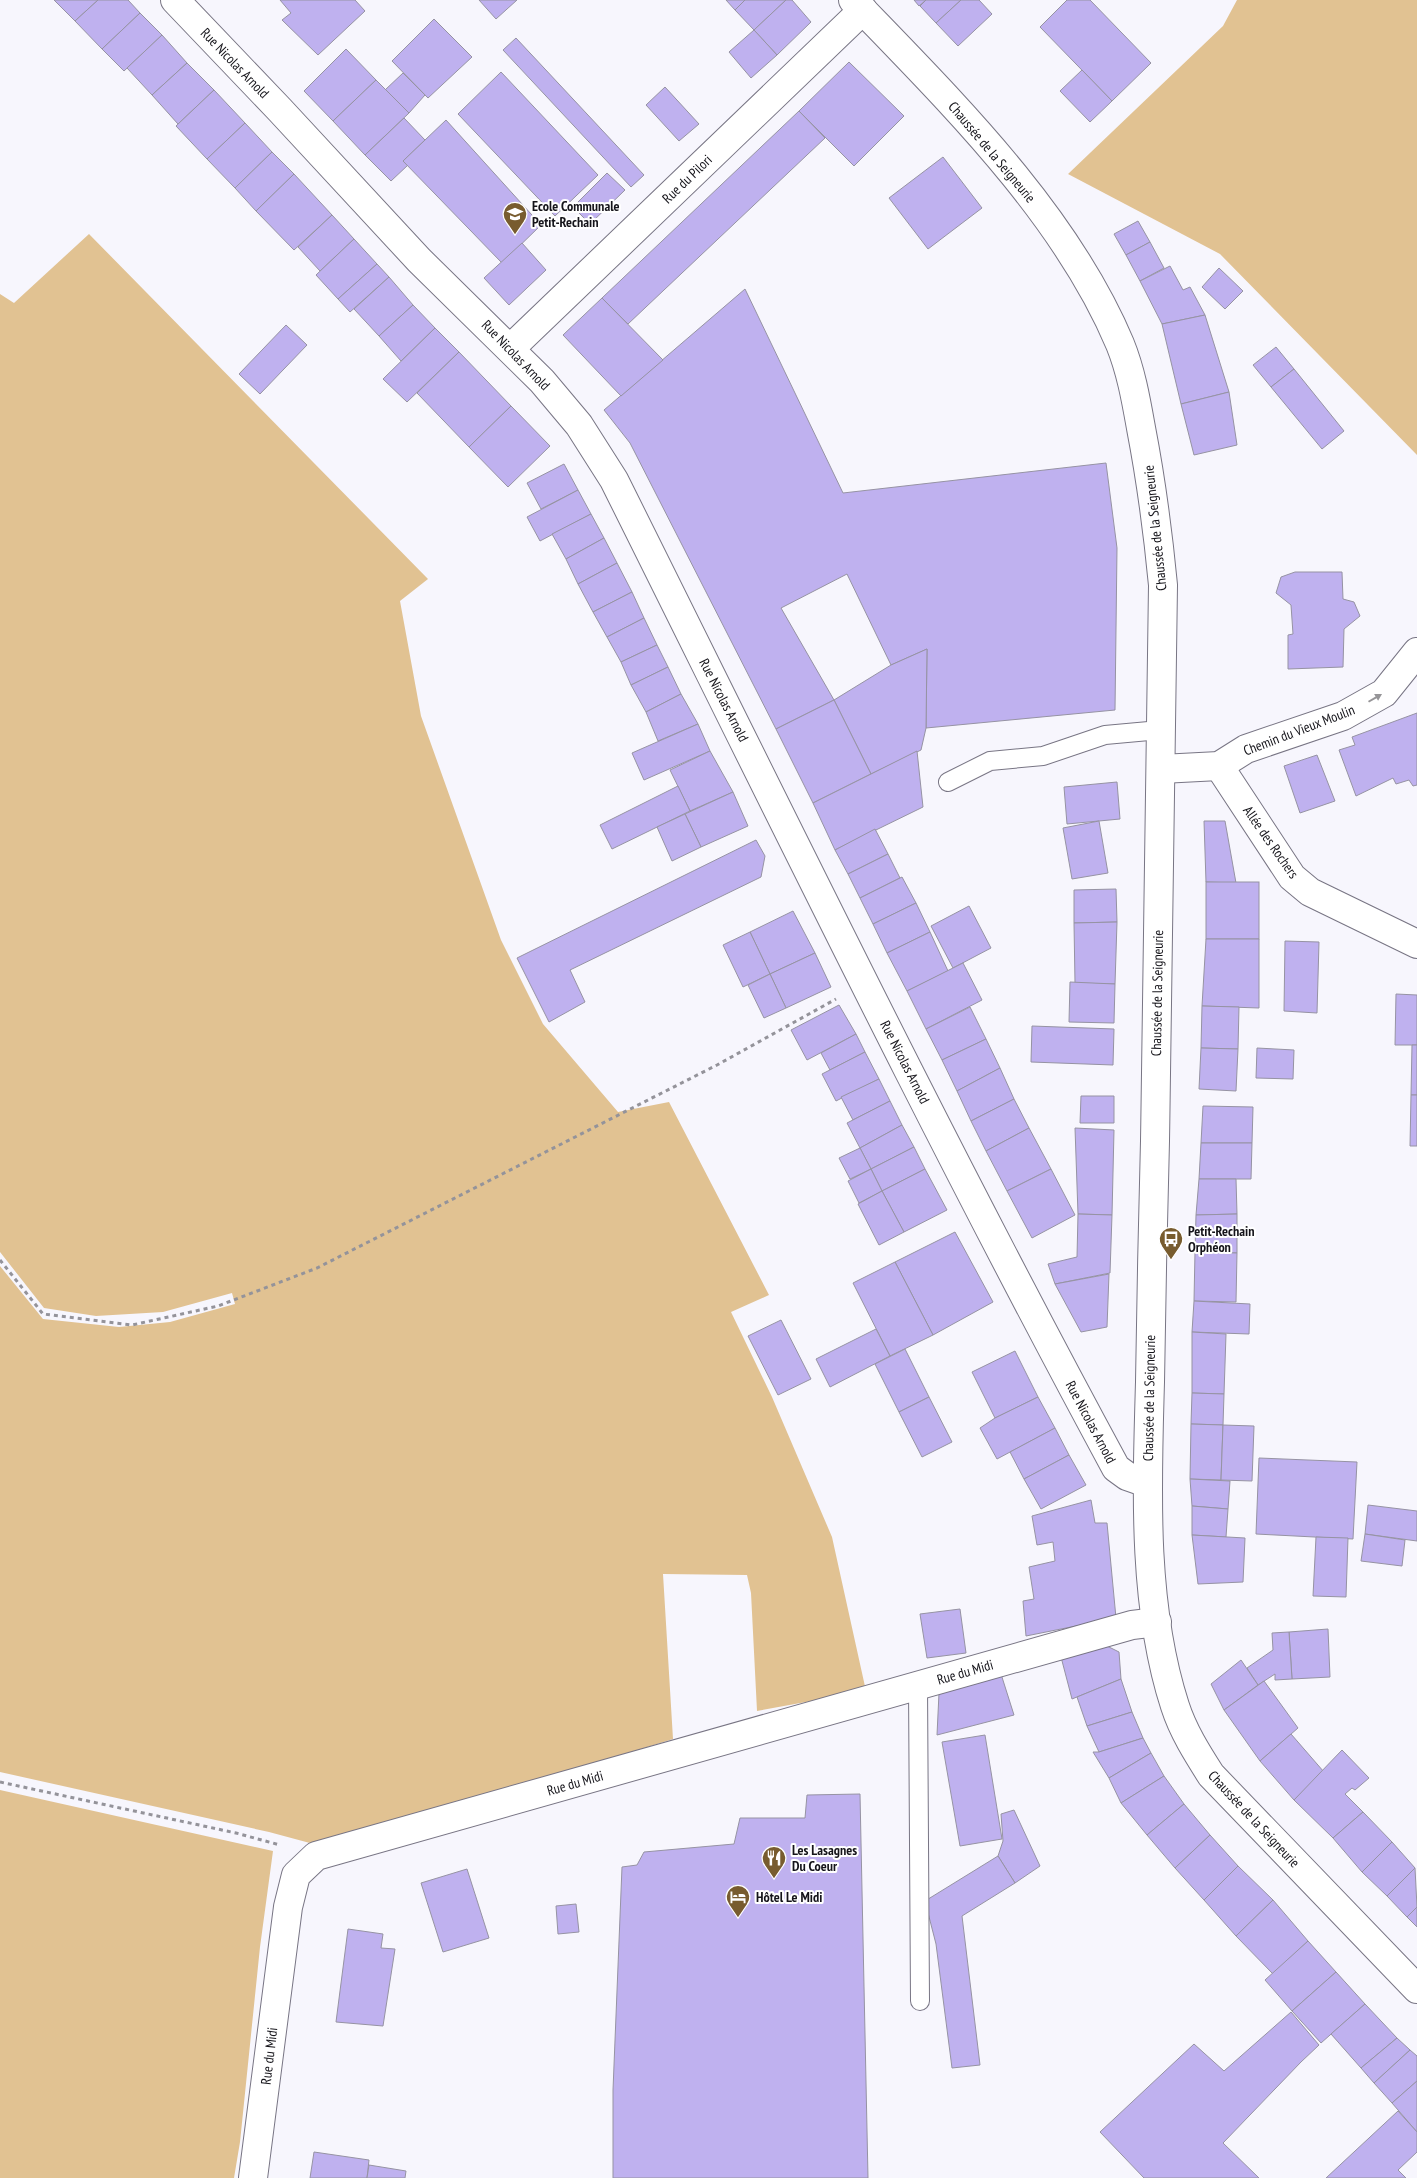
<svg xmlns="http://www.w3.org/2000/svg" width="1417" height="2178" font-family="'PT Sans Narrow',sans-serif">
  <rect width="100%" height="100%" fill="#f7f6fd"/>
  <!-- green -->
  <g fill="#e1c292">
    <polygon points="1237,0 1417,0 1417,455 1220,254 1068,174 1223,26"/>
    <polygon points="89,234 428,579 400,601 421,716 501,940 543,1024 618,1112 669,1102 769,1295 731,1312 772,1397 832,1537 866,1691 757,1711 751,1593 747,1575 663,1574 673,1739 421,1818 321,1846 269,1832 0,1772 0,1266 43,1319 119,1327 170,1322 235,1304 232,1293 163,1312 96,1316 44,1308 0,1252 0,294 14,303"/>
    <polygon points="0,1790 273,1851 260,1947 240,2142 234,2178 0,2178"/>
  </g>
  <!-- building -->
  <g fill="#bfb1ef" stroke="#9693a3">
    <polygon points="54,0 98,0 75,21"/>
    <polygon points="98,0 128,0 140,13 102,49 75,21"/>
    <polygon points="280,0 355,0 365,11 318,55 282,20 291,13"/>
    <polygon points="479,0 517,0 496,19"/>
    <polygon points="726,0 745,0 735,10"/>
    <polygon points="745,0 786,0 754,30 735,10"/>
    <polygon points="786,0 792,0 811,22 777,55 754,30"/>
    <polygon points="914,0 926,0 919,6"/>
    <polygon points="926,0 961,0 936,23 920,6"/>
    <polygon points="961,0 979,0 992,14 958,46 936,23"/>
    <polygon points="1067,0 1090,0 1151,63 1112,101 1040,27"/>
    <polygon points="140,13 162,35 124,71 102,49"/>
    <polygon points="434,19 472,57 428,98 392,61"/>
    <polygon points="754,30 777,55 751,78 729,52"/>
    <polygon points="162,35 187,63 152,95 127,68"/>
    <polygon points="516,38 644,175 631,187 503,50"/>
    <polygon points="346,49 376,80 333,121 304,91"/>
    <polygon points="849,62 904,116 854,166 799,111"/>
    <polygon points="187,63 214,90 178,124 152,95"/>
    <polygon points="1082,70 1112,101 1090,122 1060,91"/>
    <polygon points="501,72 598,175 555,216 458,114"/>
    <polygon points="403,73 425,95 409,113 385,90"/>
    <polygon points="376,80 409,113 365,155 333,121"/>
    <polygon points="665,87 699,124 679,141 646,105"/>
    <polygon points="214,90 245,123 207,159 176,126"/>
    <polygon points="799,111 825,138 628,324 602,298"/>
    <polygon points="404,118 425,140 403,161 408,165 391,181 365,155"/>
    <polygon points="446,120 541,225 502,263 403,161"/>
    <polygon points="245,123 272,152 235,188 207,159"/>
    <polygon points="272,152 294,174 256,211 235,188"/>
    <polygon points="943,157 982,208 928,249 889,198"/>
    <polygon points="607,173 625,190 590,224 573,207"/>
    <polygon points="294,174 332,215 294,250 256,211"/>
    <polygon points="332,215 354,239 320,271 298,247"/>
    <polygon points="1138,221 1150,242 1126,255 1114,234"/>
    <polygon points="354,239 377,264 338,299 316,275"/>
    <polygon points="1150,242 1164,268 1140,281 1126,255"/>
    <polygon points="522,243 546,270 509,305 484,278"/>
    <polygon points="377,264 389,277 350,312 338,299"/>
    <polygon points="1170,266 1183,290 1190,287 1205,315 1162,324 1140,281"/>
    <polygon points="1219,268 1243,291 1225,309 1202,287"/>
    <polygon points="389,277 413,305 379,336 354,309"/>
    <polygon points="745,289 843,493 1106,463 1117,548 1115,710 926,728 927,649 891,665 847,574 781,608 834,700 776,729 630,443 604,410"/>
    <polygon points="602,298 663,360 621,396 563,335"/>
    <polygon points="413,305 435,328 401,361 379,336"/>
    <polygon points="1205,315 1229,392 1181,404 1162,324"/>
    <polygon points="286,325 307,345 260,394 239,374"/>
    <polygon points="435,328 459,352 407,402 383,379"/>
    <polygon points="1276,347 1294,369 1271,387 1253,365"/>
    <polygon points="459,352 511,406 469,447 417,393"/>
    <polygon points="1294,369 1344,431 1322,449 1271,387"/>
    <polygon points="1229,392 1237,445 1194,455 1181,404"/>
    <polygon points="511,406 550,446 508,487 469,447"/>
    <polygon points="564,464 578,490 541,509 527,483"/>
    <polygon points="578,490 591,514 540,541 527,517"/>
    <polygon points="591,514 604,538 566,559 552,534"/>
    <polygon points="604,538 617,563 578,584 566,559"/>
    <polygon points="617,563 632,592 593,612 578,584"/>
    <polygon points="1295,572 1342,572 1343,599 1354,602 1360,616 1344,629 1343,667 1288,669 1288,635 1293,634 1291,605 1276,593 1281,577"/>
    <polygon points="632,592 644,618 607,637 593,612"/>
    <polygon points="644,618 657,645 621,662 607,637"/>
    <polygon points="657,645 668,667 631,685 621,662"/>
    <polygon points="927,649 926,728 921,750 871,774 834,700 891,665"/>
    <polygon points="668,667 681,694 646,712 631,685"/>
    <polygon points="681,694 698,724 658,741 646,712"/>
    <polygon points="834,700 871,774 813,803 776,729"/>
    <polygon points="1417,713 1417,785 1413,786 1409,780 1396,784 1393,778 1356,796 1339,750 1355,745 1352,737"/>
    <polygon points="698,724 710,751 644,780 632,753"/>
    <polygon points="710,751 733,792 690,811 670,770"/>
    <polygon points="917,751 923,807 835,850 813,803"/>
    <polygon points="1317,755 1335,801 1300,813 1284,766"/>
    <polygon points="1117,782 1120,819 1067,824 1064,787"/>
    <polygon points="678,786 690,811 612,849 600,825"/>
    <polygon points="733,792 748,826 701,847 685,814"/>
    <polygon points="685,814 701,847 672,861 657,827"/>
    <polygon points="1099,821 1108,873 1072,879 1063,828"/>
    <polygon points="1204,821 1225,821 1236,883 1206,882"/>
    <polygon points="875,829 888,854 848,874 835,850"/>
    <polygon points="756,840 765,856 761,877 570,970 585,1002 549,1022 517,958"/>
    <polygon points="888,854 900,878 860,898 848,874"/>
    <polygon points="902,877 916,903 873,924 860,898"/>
    <rect x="1206" y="882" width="53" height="57"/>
    <polygon points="1116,889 1117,922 1074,923 1074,890"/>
    <polygon points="916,903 930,932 887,953 873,924"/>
    <polygon points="969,906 991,948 953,968 931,926"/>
    <polygon points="793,911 815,953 770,974 750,932"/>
    <polygon points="1117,922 1115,984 1075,983 1074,923"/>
    <polygon points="750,932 770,974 743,987 723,945"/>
    <polygon points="930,932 948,971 907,991 887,953"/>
    <polygon points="1206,939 1259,939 1259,1008 1202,1006"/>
    <polygon points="1285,941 1319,942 1317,1013 1284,1011"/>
    <polygon points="815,953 831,987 786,1008 770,974"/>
    <polygon points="963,963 982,1000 926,1029 907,991"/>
    <polygon points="770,974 786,1008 764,1018 748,985"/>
    <polygon points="1070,982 1115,984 1114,1023 1069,1022"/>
    <polygon points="1396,994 1417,995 1417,1045 1395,1045"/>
    <polygon points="839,1005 856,1034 807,1060 791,1030"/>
    <polygon points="1202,1006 1239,1007 1238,1049 1201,1048"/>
    <polygon points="970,1007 986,1039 942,1060 926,1029"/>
    <polygon points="1032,1026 1114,1029 1113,1065 1031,1062"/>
    <polygon points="856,1034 865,1052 830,1070 821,1053"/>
    <polygon points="986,1039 1000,1068 957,1091 942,1060"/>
    <polygon points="1412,1045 1417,1045 1417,1095 1411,1095"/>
    <polygon points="1201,1048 1238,1049 1236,1091 1199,1089"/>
    <polygon points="1257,1048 1294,1050 1293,1079 1256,1078"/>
    <polygon points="865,1052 879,1079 836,1101 822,1074"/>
    <polygon points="1000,1068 1014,1099 971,1121 957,1091"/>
    <polygon points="879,1079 890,1101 853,1120 841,1097"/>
    <polygon points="1411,1095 1417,1095 1417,1146 1410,1146"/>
    <polygon points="1081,1096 1114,1096 1114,1123 1080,1123"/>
    <polygon points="1014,1099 1029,1128 986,1151 971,1121"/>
    <polygon points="890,1101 902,1125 860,1148 847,1123"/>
    <polygon points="1203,1106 1253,1107 1252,1143 1201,1143"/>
    <polygon points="902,1125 914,1147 871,1169 860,1148"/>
    <polygon points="1029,1128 1051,1169 1007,1191 986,1151"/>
    <polygon points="1075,1128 1114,1130 1112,1215 1078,1214"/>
    <polygon points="1201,1143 1252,1143 1251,1179 1199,1179"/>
    <polygon points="914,1147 925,1169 882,1191 871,1169"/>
    <polygon points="860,1148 871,1169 850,1179 839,1158"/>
    <polygon points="871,1169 882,1191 859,1203 848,1181"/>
    <polygon points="925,1169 947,1210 904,1232 882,1191"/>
    <polygon points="1051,1169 1075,1215 1032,1238 1007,1191"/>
    <polygon points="1199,1179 1236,1179 1237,1214 1196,1215"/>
    <polygon points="882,1191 904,1232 879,1245 858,1204"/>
    <polygon points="1078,1214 1112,1215 1110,1273 1055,1284 1048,1264 1077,1257"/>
    <polygon points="1237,1214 1237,1253 1195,1252 1196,1215"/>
    <polygon points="955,1232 993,1302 933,1335 895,1262"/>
    <polygon points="1195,1252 1237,1253 1236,1302 1194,1301"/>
    <polygon points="895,1262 933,1335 890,1356 853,1283"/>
    <polygon points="1109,1274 1107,1327 1081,1332 1055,1284"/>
    <polygon points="1194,1301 1250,1304 1249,1334 1192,1332"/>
    <polygon points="781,1320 811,1379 778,1395 748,1336"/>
    <polygon points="876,1329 890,1356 830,1387 816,1359"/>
    <polygon points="1192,1332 1226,1334 1224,1394 1192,1393"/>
    <polygon points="905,1349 929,1397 899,1412 875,1364"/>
    <polygon points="1015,1351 1038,1397 995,1418 972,1372"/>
    <polygon points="1192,1393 1224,1394 1223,1425 1191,1424"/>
    <polygon points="929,1397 952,1442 922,1457 899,1412"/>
    <polygon points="1038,1397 1055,1428 997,1459 980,1428 995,1418"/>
    <polygon points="1191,1424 1223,1425 1221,1480 1190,1479"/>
    <polygon points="1223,1425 1254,1426 1252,1481 1221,1480"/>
    <polygon points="1055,1428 1069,1455 1024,1479 1010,1452"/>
    <polygon points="1069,1455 1086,1485 1041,1509 1024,1479"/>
    <polygon points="1259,1458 1357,1462 1353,1539 1256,1534"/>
    <polygon points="1190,1479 1230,1481 1228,1509 1192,1506"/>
    <polygon points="1091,1500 1095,1523 1107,1523 1116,1618 1026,1636 1023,1601 1034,1599 1029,1567 1055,1561 1053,1542 1037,1545 1032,1516"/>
    <polygon points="1368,1505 1417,1511 1417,1541 1365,1534"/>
    <polygon points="1192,1506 1228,1509 1226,1537 1192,1535"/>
    <polygon points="1365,1534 1405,1540 1402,1566 1361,1561"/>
    <polygon points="1192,1535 1245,1538 1243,1582 1198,1584"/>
    <polygon points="1316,1537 1348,1538 1346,1597 1313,1596"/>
    <polygon points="960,1609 966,1653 927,1658 920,1614"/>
    <polygon points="1328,1629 1330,1677 1292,1679 1289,1632"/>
    <polygon points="1289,1632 1292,1679 1275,1680 1275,1674 1258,1685 1247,1668 1273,1650 1272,1633"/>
    <polygon points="1107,1646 1119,1652 1121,1679 1072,1699 1061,1657"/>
    <polygon points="1241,1660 1258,1685 1224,1710 1211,1684"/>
    <polygon points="1001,1674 1014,1715 937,1735 939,1693"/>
    <polygon points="1121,1679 1132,1712 1087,1726 1077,1697"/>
    <polygon points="1264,1681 1298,1728 1260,1761 1224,1710"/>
    <polygon points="1132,1712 1143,1738 1099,1752 1087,1726"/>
    <polygon points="1291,1734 1324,1772 1294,1800 1260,1761"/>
    <polygon points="985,1735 1002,1839 960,1846 942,1742"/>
    <polygon points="1143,1738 1151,1753 1109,1778 1093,1752 1099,1752"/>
    <polygon points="1342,1750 1369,1778 1355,1790 1352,1788 1345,1794 1363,1812 1333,1838 1294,1800"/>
    <polygon points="1151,1753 1164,1776 1121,1803 1109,1778"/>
    <polygon points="1164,1776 1184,1804 1147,1835 1121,1803"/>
    <polygon points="860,1794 868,2178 613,2178 613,2090 622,1867 637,1865 644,1852 734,1844 740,1818 805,1818 807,1795"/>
    <polygon points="1184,1804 1210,1835 1175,1868 1147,1835"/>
    <polygon points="1014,1810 1040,1866 1015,1883 998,1856 1003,1841 1001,1814"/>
    <polygon points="1363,1812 1392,1842 1362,1872 1333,1838"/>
    <polygon points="1210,1835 1238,1866 1204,1900 1175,1868"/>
    <polygon points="1392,1842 1415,1868 1387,1896 1362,1872"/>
    <polygon points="998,1856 1015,1883 962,1916 980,2065 952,2068 936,1944 925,1901"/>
    <polygon points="1238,1866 1273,1900 1236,1936 1204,1900"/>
    <polygon points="1415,1868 1417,1907 1407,1917 1387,1896"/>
    <polygon points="467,1869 489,1938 443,1952 421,1883"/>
    <polygon points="1273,1900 1308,1941 1273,1974 1236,1936"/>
    <polygon points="576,1904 579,1932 558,1934 556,1906"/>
    <polygon points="1417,1907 1417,1927 1407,1917"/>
    <polygon points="348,1929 383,1934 381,1948 395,1949 383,2026 336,2022"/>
    <polygon points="1308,1941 1336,1972 1292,2011 1265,1980"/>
    <polygon points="1336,1972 1365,2004 1321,2043 1292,2011"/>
    <polygon points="1365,2004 1397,2038 1361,2068 1331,2034"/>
    <polygon points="1291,2012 1319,2045 1301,2062 1223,2143 1259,2178 1144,2178 1100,2132 1194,2044 1224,2071"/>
    <polygon points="1397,2038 1410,2050 1374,2083 1361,2068"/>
    <polygon points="1410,2050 1417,2056 1417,2081 1392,2103 1374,2083"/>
    <polygon points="1417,2081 1417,2132 1392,2103"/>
    <polygon points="1398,2111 1417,2132 1417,2152 1398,2170 1406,2178 1326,2178"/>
    <polygon points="314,2152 369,2160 367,2178 310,2178"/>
    <polygon points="369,2165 406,2171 405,2178 367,2178"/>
  </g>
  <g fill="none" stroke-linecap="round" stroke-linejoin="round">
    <!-- lane casing -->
    <g stroke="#787584" stroke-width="20">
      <g id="lane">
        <polyline points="948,782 990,761 1043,756 1105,735 1160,730"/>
        <polyline points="918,1685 920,2001"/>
      </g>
    </g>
    <!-- street casing -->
    <g stroke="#787584" stroke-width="30">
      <g id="street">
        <polyline points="511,348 863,10"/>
        <polyline points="1219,766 1292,877 1310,892 1417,944"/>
        <polyline points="1161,769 1219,766 1246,749 1343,716 1384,693 1417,652"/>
        <polyline points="253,2178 288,1907 296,1875 316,1856 1132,1625 1157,1622"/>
      </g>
    </g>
    <!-- secondary casing -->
    <g stroke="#787584" stroke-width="30">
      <g id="secondary">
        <path d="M175,0L280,110L419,260L542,381L579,425L614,480C779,811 940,1143 1116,1468L1127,1476L1147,1483"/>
        <path d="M853,0C950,101 1065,213 1120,344C1131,371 1136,400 1141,428C1151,480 1158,533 1163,585C1159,771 1158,956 1155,1141C1153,1221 1151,1302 1150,1382C1147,1488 1142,1604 1175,1706C1183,1731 1197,1753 1211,1775L1417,1989"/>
      </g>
    </g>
    <!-- path -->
    <g stroke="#94939a" stroke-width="3" stroke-dasharray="4 4" stroke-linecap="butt">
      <polyline points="0,1260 43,1314 132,1325 218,1306 317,1268 717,1065 836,999"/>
      <polyline points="0,1782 236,1833 280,1845"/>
    </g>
    <!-- lane -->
    <use href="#lane" stroke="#fff" stroke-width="18"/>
    <!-- street -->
    <use href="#street" stroke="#fff" stroke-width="28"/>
    <!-- secondary -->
    <use href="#secondary" stroke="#fff" stroke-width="28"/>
  </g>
  <!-- one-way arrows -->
  <defs><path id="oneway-solid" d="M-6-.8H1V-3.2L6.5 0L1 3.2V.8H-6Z" transform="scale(1.25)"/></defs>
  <use fill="#969598" href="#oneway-solid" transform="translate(1375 698) rotate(-30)"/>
  <!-- icons -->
  <defs>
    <g id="school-pin" transform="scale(1.25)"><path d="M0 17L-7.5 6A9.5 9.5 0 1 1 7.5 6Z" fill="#785c2f" stroke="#fff"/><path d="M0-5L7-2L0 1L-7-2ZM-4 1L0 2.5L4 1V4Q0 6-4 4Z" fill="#fff"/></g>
    <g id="bus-pin" transform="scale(1.25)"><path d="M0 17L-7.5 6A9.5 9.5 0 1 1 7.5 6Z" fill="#785c2f" stroke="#fff"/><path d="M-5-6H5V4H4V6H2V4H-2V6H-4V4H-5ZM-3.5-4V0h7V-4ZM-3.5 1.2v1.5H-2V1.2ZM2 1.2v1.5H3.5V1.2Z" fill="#fff"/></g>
    <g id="restaurant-pin" transform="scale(1.25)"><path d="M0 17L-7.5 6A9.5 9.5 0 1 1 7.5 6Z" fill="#785c2f" stroke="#fff"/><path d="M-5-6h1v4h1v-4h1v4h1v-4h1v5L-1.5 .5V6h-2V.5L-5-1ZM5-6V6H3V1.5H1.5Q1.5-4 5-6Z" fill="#fff"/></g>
    <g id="hotel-pin" transform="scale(1.25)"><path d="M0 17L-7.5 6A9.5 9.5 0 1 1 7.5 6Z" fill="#785c2f" stroke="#fff"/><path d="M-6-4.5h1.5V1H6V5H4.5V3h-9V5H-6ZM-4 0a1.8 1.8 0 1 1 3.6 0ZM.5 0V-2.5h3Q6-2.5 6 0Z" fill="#fff"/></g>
  </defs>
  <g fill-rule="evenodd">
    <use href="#school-pin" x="515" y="214"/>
    <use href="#bus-pin" x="1171" y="1239"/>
    <use href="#restaurant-pin" x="774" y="1858"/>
    <use href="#hotel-pin" x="738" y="1897"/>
  </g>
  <g text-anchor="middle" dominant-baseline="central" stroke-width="4" stroke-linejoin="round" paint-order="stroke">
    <!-- street labels -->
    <g font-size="14" fill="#15141a" stroke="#fff">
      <text transform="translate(235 63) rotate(46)">Rue Nicolas Arnold</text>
      <text transform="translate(992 152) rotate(50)">Chaussée de la Seigneurie</text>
      <text transform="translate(687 179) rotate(-44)">Rue du Pilori</text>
      <text transform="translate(516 355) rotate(46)">Rue Nicolas Arnold</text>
      <text transform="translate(1155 528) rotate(-96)">Chaussée de la Seigneurie</text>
      <text transform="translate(724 700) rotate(63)">Rue Nicolas Arnold</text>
      <text transform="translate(1299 730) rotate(-21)">Chemin du Vieux Moulin</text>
      <text transform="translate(1271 842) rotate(55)">Allée des Rochers</text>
      <text transform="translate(1157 993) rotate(-89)">Chaussée de la Seigneurie</text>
      <text transform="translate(905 1062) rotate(63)">Rue Nicolas Arnold</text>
      <text transform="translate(1149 1398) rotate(-89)">Chaussée de la Seigneurie</text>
      <text transform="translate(1091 1422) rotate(62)">Rue Nicolas Arnold</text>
      <text transform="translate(965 1672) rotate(-16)">Rue du Midi</text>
      <text transform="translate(575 1783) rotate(-16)">Rue du Midi</text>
      <text transform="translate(1254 1819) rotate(47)">Chaussée de la Seigneurie</text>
      <text transform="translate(269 2056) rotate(-83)">Rue du Midi</text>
    </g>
    <!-- poi labels -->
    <g font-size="14" font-weight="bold" fill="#15141a" stroke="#fff" text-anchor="start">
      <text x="532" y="206">Ecole Communale<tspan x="532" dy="16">Petit-Rechain</tspan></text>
      <text x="1188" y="1231">Petit-Rechain<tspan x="1188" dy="16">Orphéon</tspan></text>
      <text x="792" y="1850">Les Lasagnes<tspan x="792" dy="16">Du Coeur</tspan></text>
      <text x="756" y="1897">Hôtel Le Midi</text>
    </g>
  </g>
</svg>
